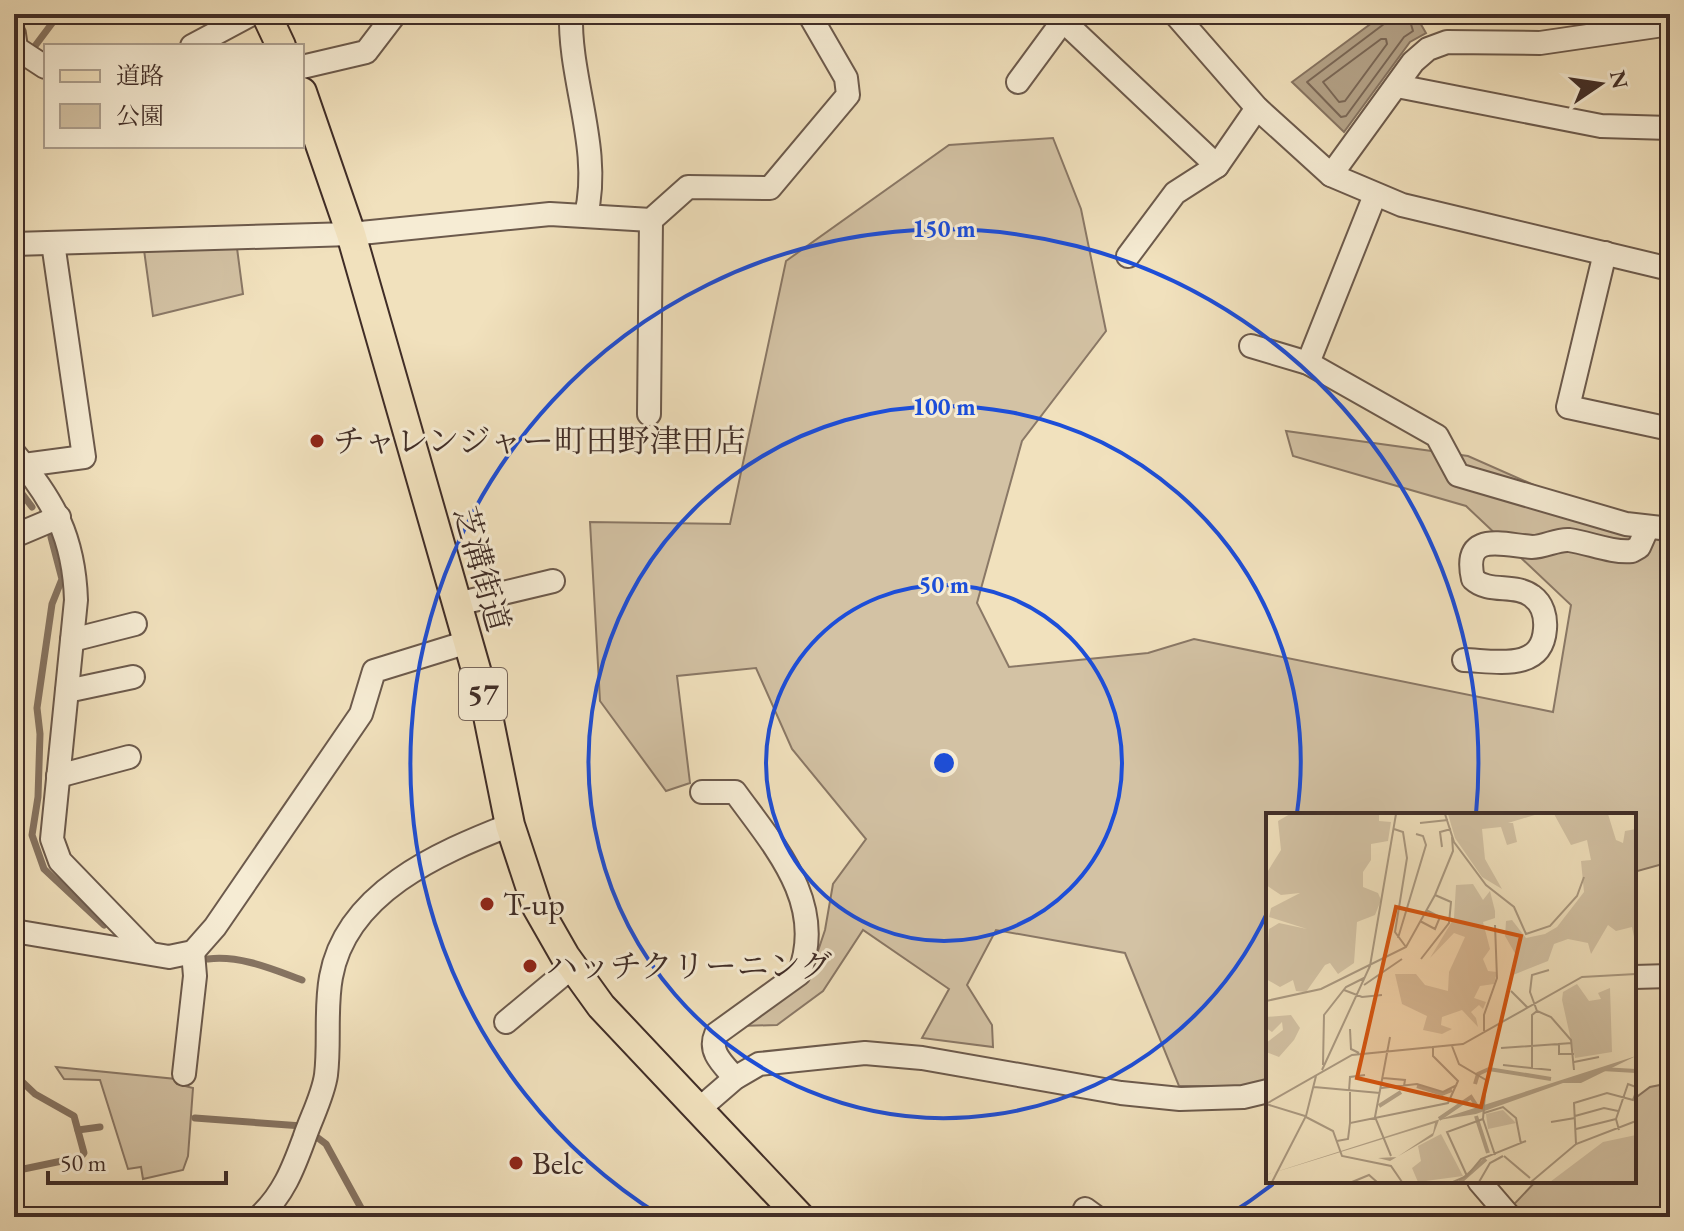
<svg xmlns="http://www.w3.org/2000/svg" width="1684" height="1231" font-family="'EB Garamond','Noto Serif JP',serif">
  <rect width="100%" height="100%" fill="#f1e1bd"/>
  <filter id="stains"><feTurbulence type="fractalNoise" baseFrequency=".0025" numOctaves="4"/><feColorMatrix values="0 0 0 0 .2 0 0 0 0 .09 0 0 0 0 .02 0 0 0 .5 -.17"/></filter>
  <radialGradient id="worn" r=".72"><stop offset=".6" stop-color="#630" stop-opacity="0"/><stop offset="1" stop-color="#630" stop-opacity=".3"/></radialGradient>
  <!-- green -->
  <g fill="#d3c2a4" stroke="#8a7866" stroke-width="2">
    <polygon points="1053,138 1081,209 1106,331 1022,441 977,603 1009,667 1148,653 1194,639 1553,712 1571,605 1466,506 1293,456 1286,431 1468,456 1670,545 1670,862 1634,872 1634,815 1268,815 1268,1086 1179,1086 1125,953 996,930 967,985 992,1025 993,1047 922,1038 949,989 863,930 823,991 777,1025 742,1026 809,978 825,930 833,884 866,839 792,749 756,668 677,676 690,783 666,791 600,701 590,522 730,524 786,261 949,145"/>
    <polygon points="237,248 243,294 153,316 144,250"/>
    <polygon points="56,1067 176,1079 177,1084 193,1088 188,1156 183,1170 143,1179 141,1167 128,1169 100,1080 64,1079"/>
    <polygon points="1670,1083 1670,1217 1502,1217 1536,1181 1634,1181 1634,1099 1650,1087"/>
  </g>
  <!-- water -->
  <polygon fill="#b5a48a" stroke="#867462" stroke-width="2" points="1384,14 1415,14 1426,33 1410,42 1344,132 1292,82"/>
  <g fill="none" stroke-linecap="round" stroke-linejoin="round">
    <!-- shore -->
    <g stroke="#7a6858" stroke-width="2">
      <polyline points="1388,14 1384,24 1307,82 1341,117 1346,116 1404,37 1413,31 1408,14"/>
      <polygon points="1381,39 1386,39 1387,44 1345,101 1339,102 1323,82"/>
    </g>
    <!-- stream -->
    <g stroke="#867462" stroke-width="7">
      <polyline points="35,46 59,14"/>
      <polyline points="14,77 18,70"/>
      <polyline points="14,483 32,507"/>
      <polyline points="51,537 62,579 52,604 37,708 40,734 38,797 32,835 44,869 104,925"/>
      <path d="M208,959C240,955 272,969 302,980"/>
      <polyline points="14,1074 35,1094 74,1116 84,1153 81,1157 14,1171"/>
      <polyline points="195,1118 302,1126 326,1144 366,1217"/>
      <polyline points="78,1130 100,1127"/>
    </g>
    <!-- minor casing -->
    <g stroke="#6c5a4c" stroke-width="26">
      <g id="minor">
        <path d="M571,14C569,80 602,149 586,215"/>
        <polyline points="1056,14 1217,166"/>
        <polyline points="1175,14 1257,108 1331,175 1402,205 1670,269"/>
        <polyline points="14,34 16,48 45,67"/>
        <polyline points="192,46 252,14"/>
        <polyline points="302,67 366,52 395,14"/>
        <polyline points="1018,82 1068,14"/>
        <polyline points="1397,86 1601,126 1670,128"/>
        <polyline points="1331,175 1413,62 1428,49 1447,42 1540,43 1670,24"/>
        <polyline points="14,244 351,234 550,214 651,220 688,187 770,188 848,95 846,78 809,14"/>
        <polyline points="1605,253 1568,407 1670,429"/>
        <polyline points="1128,256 1175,193 1217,166 1257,108"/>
        <polyline points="1251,346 1308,363 1437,436 1458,475 1626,524 1670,529"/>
        <polyline points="1308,363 1375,195"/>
        <polyline points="649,414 651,220"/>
        <path d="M14,453C54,501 74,537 76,600L52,839L60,861L149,953"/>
        <polyline points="24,465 84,457 53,243"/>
        <polyline points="14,536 59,517"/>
        <polyline points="457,604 553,581"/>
        <polyline points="72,640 135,624"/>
        <path d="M1464,660C1496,661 1542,672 1545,629C1546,617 1543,604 1532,596C1515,583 1489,594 1473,579C1462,530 1503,545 1532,547C1545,547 1557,539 1569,540C1590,543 1611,553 1632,551L1639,547L1647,529"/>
        <polyline points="67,691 133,677"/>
        <polyline points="58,776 129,757"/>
        <path d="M702,792H735C774,846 827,903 799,974L716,1034C708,1052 723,1064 735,1078"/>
        <polyline points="14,931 169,957 193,952 215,927 361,714 374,671 468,642"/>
        <polyline points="1634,977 1670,976"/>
        <polyline points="506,1022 572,967"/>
        <polyline points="184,1074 195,976 193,952"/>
        <polyline points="698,1110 735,1078 759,1064 865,1053 922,1058 1121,1093 1180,1099 1243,1097 1268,1091"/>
        <polyline points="1479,1181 1510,1217"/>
        <polyline points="1085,1209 1096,1217"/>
        <path d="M259,1217C283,1195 293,1169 304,1139C311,1118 323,1096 326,1075C330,1043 325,1009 331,977C346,893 438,853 510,825"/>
      </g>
    </g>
    <!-- major casing -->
    <g stroke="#402d27" stroke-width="32">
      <g id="major">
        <polyline points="266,14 281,46"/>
        <polyline points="302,92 351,234 485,701 510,825 537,907 565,956 601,1006 800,1217"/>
      </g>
    </g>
    <!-- minor -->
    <use href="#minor" stroke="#f6ecd4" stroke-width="22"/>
    <!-- major -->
    <use href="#major" stroke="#f1e1bd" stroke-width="28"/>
  </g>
  <!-- distance rings -->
  <g fill="none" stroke="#1d4ed8" stroke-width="4">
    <circle cx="944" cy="763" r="178"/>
    <path d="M1268 911A356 356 0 1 1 1297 813"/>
    <path d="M1273 1184A534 534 0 0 1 1227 1216M661 1216A534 534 0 1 1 1476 814"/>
  </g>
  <!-- markers -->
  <g fill="#8f2418" stroke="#f6ecd4" stroke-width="3">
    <circle cx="317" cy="441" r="8"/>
    <circle cx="487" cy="904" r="8"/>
    <circle cx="530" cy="966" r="8"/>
    <circle cx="516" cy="1163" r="8"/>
  </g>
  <g text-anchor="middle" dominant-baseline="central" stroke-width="6" stroke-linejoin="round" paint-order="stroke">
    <!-- shield labels -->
    <rect fill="#f6ecd4" stroke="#77665b" stroke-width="2" x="459" y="668" width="48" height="52" rx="6"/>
    <g font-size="30" font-weight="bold" fill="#402d27">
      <text x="483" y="694">57</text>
    </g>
    <!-- poi labels -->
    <g font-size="32" fill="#402d27" stroke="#f6ecd4" text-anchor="start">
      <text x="333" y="441">チャレンジャー町田野津田店</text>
      <text x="503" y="904">T-up</text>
      <text x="546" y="966">ハッチクリーニング</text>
      <text x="532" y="1163">Belc</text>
    </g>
    <!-- street labels -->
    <g font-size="32" fill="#402d27" stroke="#f6ecd4">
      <text transform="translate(482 569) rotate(74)">芝溝街道</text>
    </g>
  </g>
  <!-- overview -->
  <g transform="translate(1266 813)">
    <rect width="370" height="370" fill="#f1e1bd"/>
    <path d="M24,1H113V8L125,9L122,28L105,31V47L97,59V74L112,80L115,87L109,102L91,109L88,150L72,161L64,150L59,152L40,179L30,178L27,167L14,174L0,166L3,116L13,110L41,116L3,104L5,95L34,80L15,82L0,72V61L15,37L12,8ZM182,1H272L242,10H247L251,29L241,32L235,14L216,16L219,46L236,76L216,64L189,25ZM288,1H342L350,27L357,30L359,18L370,16V134L366,114L350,118L342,112L325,141L322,130L302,126L288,131L282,148L247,162L250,142L239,123L240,108L246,107L260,125L279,121L291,114L318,79L315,48L325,47L321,27L305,32ZM207,71L217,87L224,78L229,98V105L217,109L224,136L217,146L222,158L231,159L228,171L214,173L208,185L220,189L217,196L213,192L205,199L210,205L212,214L196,197L176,204L175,212L186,216L176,221L157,217L161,203L136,191L129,161H150L159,172L182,178L183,159L199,124L188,120L164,145L188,105L190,72ZM311,171L323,188L335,186L332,180L344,175L346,239L309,245L296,187L297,179ZM25,202L34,215L28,227L13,244L0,239V230L17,217L16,209L6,219L0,215V204ZM237,297L250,310L222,316L220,301ZM175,321L197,363L152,369L146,355L155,348L152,333ZM370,322V369H284L337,329Z" fill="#d3c2a4"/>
    <path d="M370,243L315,270H297L210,301L173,307L167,323L124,348L112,345L131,344L167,320L169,310L0,362Z" fill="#b5a48a"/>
    <path fill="none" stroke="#b5a48a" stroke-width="4" d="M336,256L370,258M209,271L212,261L223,256L285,266M151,273L176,281L186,277M113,293L135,279M210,303L222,340M173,306L205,284L212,295M194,369L220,346"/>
    <path fill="none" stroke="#aa9981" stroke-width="2" d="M179,1L188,29L220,72L248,94L260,121L284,113L311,83L318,64M154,10L182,7M128,16L137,19L141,45L129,119L140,134M176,34L174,19L185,16M154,108L169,116L174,104L160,97M132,125L160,32L157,23L150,21M155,146L183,110L185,89L169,82M283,157L266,162L264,179L271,198L285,204L305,227L308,257M98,172L136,146M78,177L96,184L116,182M245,178L262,195M0,188L55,176L140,134L169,82L187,38L186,24M84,216L85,236L93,240M218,218V202L231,165L229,112M124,224L109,304L125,343M293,230V241H308M186,233L193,251L220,267L217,306L229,342M235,235L306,230M308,249L333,244M57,252L58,202L80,174L98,165M237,252L285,257M266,255V202L271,198M56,257L104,153L130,1M117,265L139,267L138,273M48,274L114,280M115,275L151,271L177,279L191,272M83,278L84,264L99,262M0,291L39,303M0,291L86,242L197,231L316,164L370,161M218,300L237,294L250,305L255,331M309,303L338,295L352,298M40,304L67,318L76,343L125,353L136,369M285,309L309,305M84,310V279M310,316L350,306M353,317L350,306L362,271L370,274M71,328L82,326L84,310L182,290L192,268L167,243V233M310,331L308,290L341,280L367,287L370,279M238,343L264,365M201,363L181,319L217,306M6,369L40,303L50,263M86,369L103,362L111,369M187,369L201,363L215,346L260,328M213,369L224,350L237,343M265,369L310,331L370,308"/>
    <path fill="#d7550f" fill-opacity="0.15" stroke="#d7550f" stroke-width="4" d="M130,94L255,123L215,294L91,265Z"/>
    <rect width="370" height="370" fill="none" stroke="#402d27" stroke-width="4"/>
  </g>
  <circle cx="944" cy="763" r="12" fill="#1d4ed8" stroke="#f6ecd4" stroke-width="4"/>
  <g font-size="24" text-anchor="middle" font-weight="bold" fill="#1d4ed8" stroke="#f6ecd4" stroke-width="6" stroke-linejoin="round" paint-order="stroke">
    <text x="944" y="237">150 m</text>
    <text x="944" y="415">100 m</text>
    <text x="944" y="593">50 m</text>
  </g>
  <!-- margin -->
  <rect width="1684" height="1231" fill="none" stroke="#f1e1bd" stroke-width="48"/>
  <rect x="16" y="16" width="1652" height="1199" fill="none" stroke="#402d27" stroke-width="4"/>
  <rect x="24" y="24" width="1636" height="1183" fill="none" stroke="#402d27" stroke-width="2"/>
  <!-- legend -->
  <rect x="44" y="44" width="260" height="104" fill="#f6ecd4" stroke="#ada08f" stroke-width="2"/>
  <rect x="60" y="70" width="40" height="12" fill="#f1e1bd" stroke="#ada08f" stroke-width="2"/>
  <text x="116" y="84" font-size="24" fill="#402d27">道路</text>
  <rect x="60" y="104" width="40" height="24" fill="#d3c2a4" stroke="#ada08f" stroke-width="2"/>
  <text x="116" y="124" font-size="24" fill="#402d27">公園</text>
  <!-- north arrow -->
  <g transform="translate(1600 84) rotate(77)" stroke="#f6ecd4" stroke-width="6" paint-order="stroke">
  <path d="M0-6L14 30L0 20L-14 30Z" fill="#402d27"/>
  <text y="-12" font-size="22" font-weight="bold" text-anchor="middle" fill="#402d27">N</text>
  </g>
  <!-- scale -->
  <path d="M48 1171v12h178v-12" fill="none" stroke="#402d27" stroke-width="4"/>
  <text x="60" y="1171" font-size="24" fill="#402d27" stroke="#f6ecd4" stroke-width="6" paint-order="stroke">50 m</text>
  <rect width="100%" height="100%" filter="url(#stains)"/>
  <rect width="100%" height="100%" fill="url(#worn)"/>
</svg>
